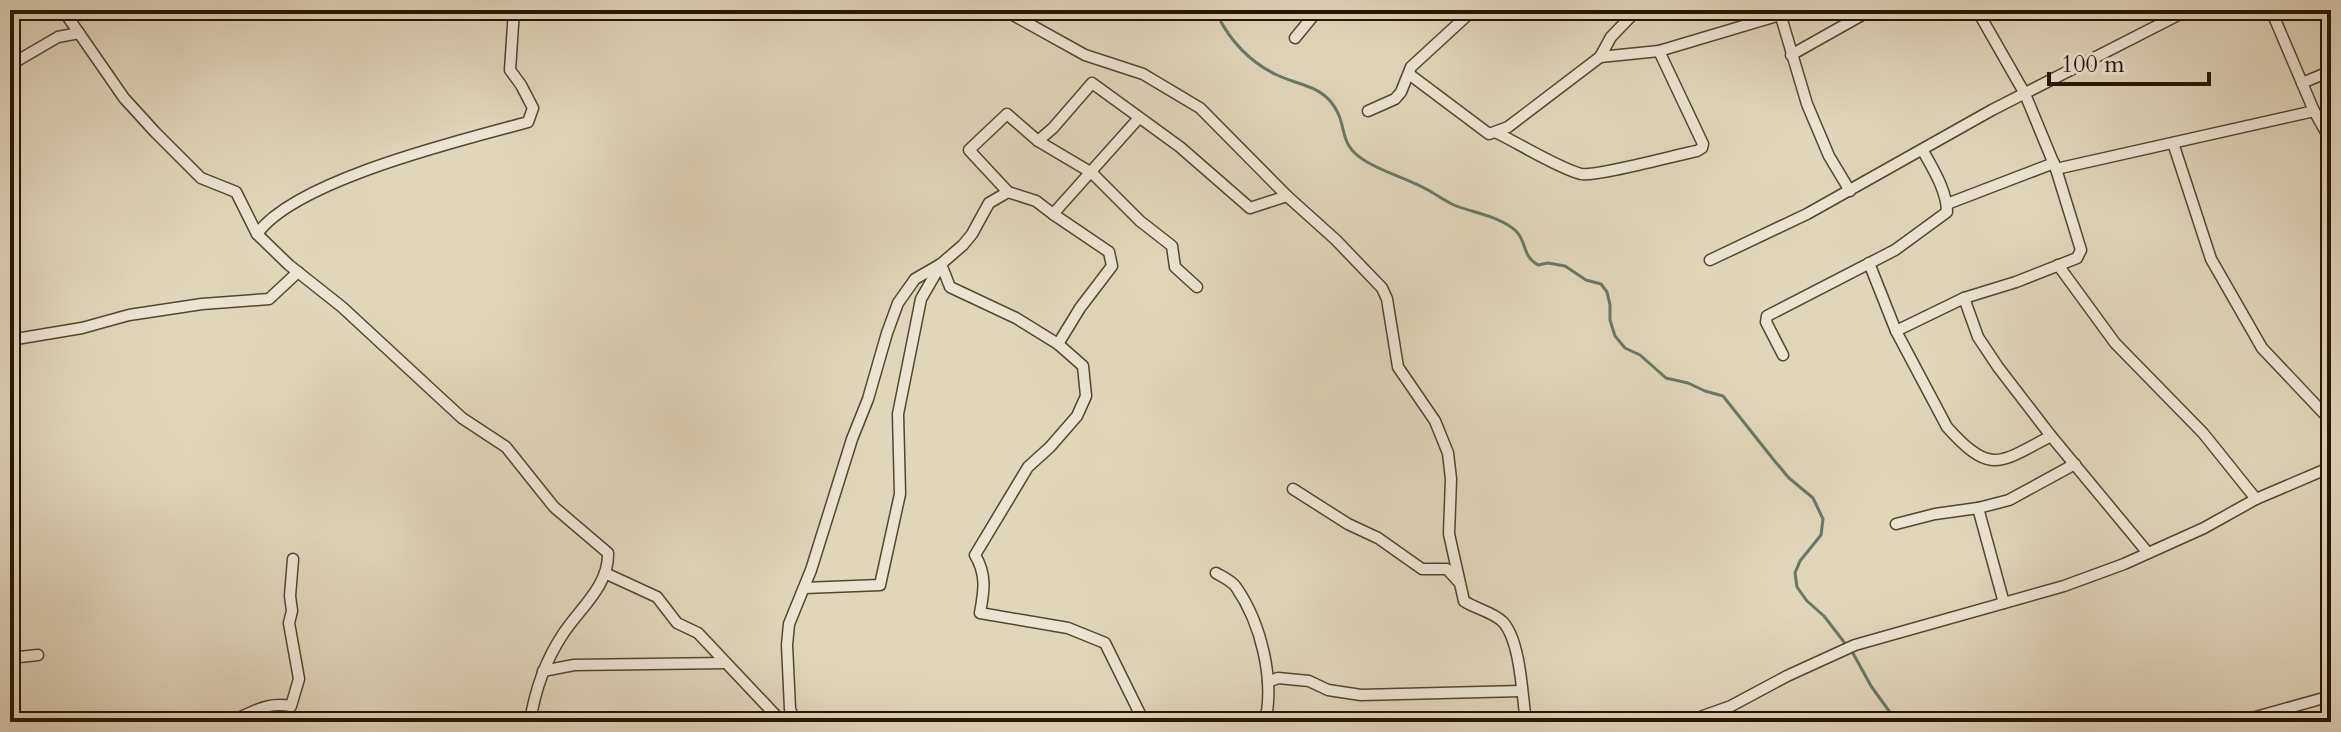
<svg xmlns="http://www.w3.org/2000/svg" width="2341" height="732" font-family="Cardo,serif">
  <rect width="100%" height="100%" fill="#e0d6ba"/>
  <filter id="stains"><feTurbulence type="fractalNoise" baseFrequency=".0025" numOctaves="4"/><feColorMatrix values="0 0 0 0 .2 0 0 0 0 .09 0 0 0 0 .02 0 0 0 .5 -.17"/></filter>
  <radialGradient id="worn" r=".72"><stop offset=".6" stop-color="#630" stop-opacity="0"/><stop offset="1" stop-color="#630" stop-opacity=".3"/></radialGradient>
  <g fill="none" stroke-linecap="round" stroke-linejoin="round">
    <!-- stream -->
    <path stroke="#697866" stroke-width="3" d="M1203,10L1218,16C1230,41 1251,63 1277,75C1295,84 1317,85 1331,102C1350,125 1335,144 1367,162C1386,173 1408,179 1428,190C1437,195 1445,201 1454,205C1473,213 1500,216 1516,231C1527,242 1522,256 1538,265L1548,263L1565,266L1586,280L1601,284L1607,292L1610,305V320L1615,336L1625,348L1640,355L1666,378L1688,383L1705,391L1723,396L1773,459L1789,478L1813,498L1823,519L1821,535L1800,561L1795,573L1797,587L1807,601L1824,616L1854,655L1871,686L1897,722"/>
    <!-- minor casing -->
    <g stroke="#54462f" stroke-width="13">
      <g id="minor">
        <path d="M63,10L124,98L155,132L201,178L236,192L257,234L289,265L342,307L462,418L506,447L554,507L608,553C609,586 580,608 563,634C545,661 535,690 530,722"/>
        <polyline points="1004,10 1085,55 1143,74 1200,108 1287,196"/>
        <polyline points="1779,10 1807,104 1829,156 1850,191"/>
        <polyline points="2271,10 2314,111 2331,141"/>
        <polyline points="1295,38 1318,10"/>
        <polyline points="1791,55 1871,10"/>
        <polyline points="1600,57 1659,51 1780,15"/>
        <polyline points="10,65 58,37 79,33"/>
        <polyline points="1409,74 1489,134 1508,127 1600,57 1611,37 1637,10"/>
        <polyline points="2302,83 2331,71"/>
        <polyline points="1368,111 1395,99 1401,92 1411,67 1473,10"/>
        <path d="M1497,133C1520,144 1558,168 1581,174C1596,177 1676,155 1697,151L1702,148L1703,144L1659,51"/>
        <polyline points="1038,141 1092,173 1140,221 1172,246 1175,267 1197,287"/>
        <polyline points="2173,143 2211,259 2262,348 2331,421"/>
        <polyline points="2056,169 2314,111"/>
        <polyline points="1008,192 1036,201 1053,214 1138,119"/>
        <polyline points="1947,204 2054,163"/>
        <path d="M257,234C295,180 462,140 528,122L533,108L521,85L510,70L514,10"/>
        <polyline points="1710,260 1807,214 1992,110 2188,10"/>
        <path d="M1869,263L1896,331L1947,427C1991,476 1999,463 2051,436"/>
        <polyline points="941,264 950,287 1016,318 1058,344 1080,308 1112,266 1109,252 1053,214"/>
        <polyline points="2058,265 2115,343 2203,433 2256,499"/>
        <polyline points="1964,298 1978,337 1998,367 2051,436 2148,553"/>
        <polyline points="1896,331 1964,298 2016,282 2077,258 2081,250 2056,169 2025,94 1977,10"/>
        <polyline points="10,340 82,328 129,315 202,304 269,299 298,272"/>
        <path d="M1058,344L1083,366L1086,396L1077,416L1050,447L1028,467L975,555C987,575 984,591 980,613L1068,628L1105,643L1144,722"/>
        <path d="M1783,355L1766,322L1767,316L1895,250L1947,212C1947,191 1933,169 1923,151"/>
        <polyline points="1293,489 1348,524 1378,538 1422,569 1447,569 1458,581"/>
        <polyline points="1978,508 2004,603"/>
        <polyline points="1896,524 1935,514 1978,508 2009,500 2075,464"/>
        <path d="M1216,573C1223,577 1232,581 1236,587C1261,623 1275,680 1265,722"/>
        <polyline points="607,574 657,597 677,623 698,633 782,722"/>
        <polyline points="804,588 880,585 900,494 898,414 921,299 940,266"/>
        <polyline points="10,654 19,657 38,655"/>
        <polyline points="543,671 574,665 725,663"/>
        <polyline points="1268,682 1278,678 1309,681 1328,690 1361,695 1521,691"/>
        <path d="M227,722C253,714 264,701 291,706L299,679L289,623L292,611L290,596L293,559"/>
        <path d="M795,722L790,709L787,645L789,624L811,570L852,439L868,399L887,333L898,303L915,279L941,264L963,245L972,234L989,203L1008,192L969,150L1007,114L1038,141L1053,128L1092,83L1180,147L1250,208L1287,196L1336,240L1382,288L1387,299L1398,367L1435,421L1448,453L1451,479L1449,534L1464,601C1476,609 1493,612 1503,622C1521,642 1522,696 1526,722"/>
        <polyline points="1686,722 1731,706 1787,676 1855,645 2064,586 2124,564 2204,528 2256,499 2331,467"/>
        <polyline points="2238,722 2331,696"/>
      </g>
    </g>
    <!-- minor -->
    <use href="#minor" stroke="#ebe4d2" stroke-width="10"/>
  </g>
  <!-- margin -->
  <rect width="2341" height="732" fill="none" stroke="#e0d6ba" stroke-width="40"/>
  <rect x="12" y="12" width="2317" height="708" fill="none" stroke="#261601" stroke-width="4"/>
  <rect x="20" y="20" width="2301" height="692" fill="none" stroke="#261601" stroke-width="2"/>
  <!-- scale -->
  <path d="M2049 72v12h160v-12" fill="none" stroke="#261601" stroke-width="4"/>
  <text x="2061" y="72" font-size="24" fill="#261601" stroke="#ebe4d2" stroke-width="6" paint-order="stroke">100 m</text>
  <rect width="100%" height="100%" filter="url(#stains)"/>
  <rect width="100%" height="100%" fill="url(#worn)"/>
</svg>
